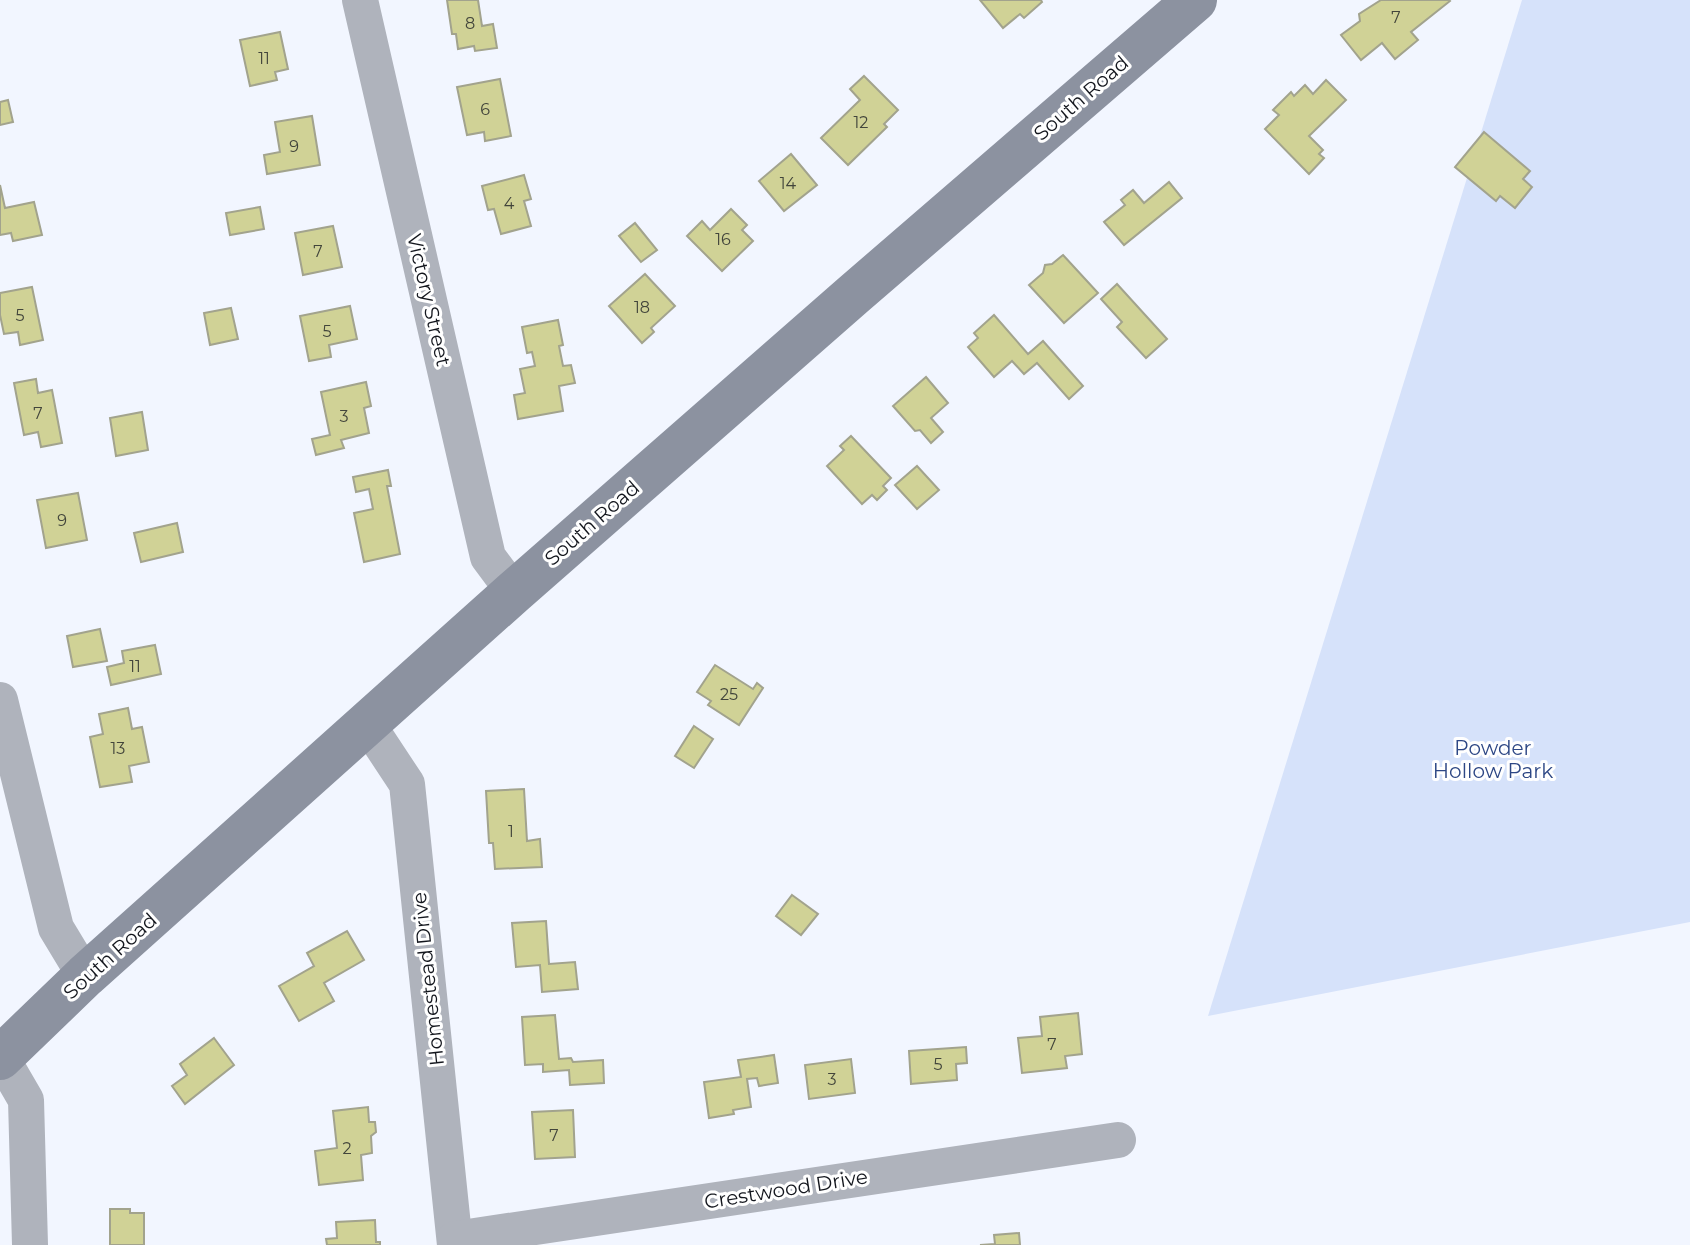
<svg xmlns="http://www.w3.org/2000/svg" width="1690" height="1245" font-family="Montserrat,sans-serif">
  <rect width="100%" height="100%" fill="#f2f6ff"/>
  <!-- green -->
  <polygon fill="#d6e2fa" points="1522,0 1690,0 1690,922 1208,1016"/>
  <!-- building -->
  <g fill="#d0d296" stroke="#a2a38d" stroke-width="2">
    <polygon points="447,0 478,0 482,26 493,24 497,48 475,51 474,46 458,49 456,34 452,34"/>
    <polygon points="980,0 1041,0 1042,2 1024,18 1020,14 1003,28"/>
    <polygon points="1381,0 1449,0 1450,1 1411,32 1418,40 1395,59 1382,43 1361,60 1341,35 1360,21 1359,14"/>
    <polygon points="280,32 288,69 275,72 277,80 250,86 240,40"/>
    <polygon points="864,76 898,110 884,124 887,127 848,165 821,138 860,100 850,89"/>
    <polygon points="500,79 511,136 485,141 484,132 467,135 457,87"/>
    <polygon points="1326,80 1346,100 1309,136 1323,150 1319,154 1324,158 1309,174 1265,129 1279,115 1273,110 1291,92 1294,96 1305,85 1313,94"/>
    <polygon points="8,100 13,122 0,125 0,102"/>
    <polygon points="312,116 320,165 267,174 264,155 280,152 275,122"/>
    <polygon points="1484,132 1530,171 1523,179 1532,187 1515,208 1500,196 1496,201 1455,167"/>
    <polygon points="791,154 817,185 784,211 759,181"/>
    <polygon points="524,175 531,199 524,201 531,226 501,234 494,209 488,210 482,186"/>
    <polygon points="1169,182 1182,198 1124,245 1104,222 1125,205 1121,200 1133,190 1144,203"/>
    <polygon points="0,185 5,208 34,202 42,235 13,241 11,233 0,235"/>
    <polygon points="260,207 264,229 230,235 226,213"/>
    <polygon points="731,209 747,225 742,230 753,241 722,271 687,236 702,221 710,230"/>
    <polygon points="635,223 657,250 641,262 619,236"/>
    <polygon points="333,226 342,267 303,275 295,233"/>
    <polygon points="1063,255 1098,293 1064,323 1029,285 1043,273 1045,265 1052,264"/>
    <polygon points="645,274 675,306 651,328 654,332 642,343 609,306"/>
    <polygon points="1117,284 1167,339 1146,358 1117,327 1122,322 1101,299"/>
    <polygon points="32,287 43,340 20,345 18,332 4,334 0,315 0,293"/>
    <polygon points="350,306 357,339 329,345 331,357 309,361 300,316"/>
    <polygon points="231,308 238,339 210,345 204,313"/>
    <polygon points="994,315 1028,354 1043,341 1083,386 1069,399 1037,363 1024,374 1012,361 994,377 968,347 978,338 974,333"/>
    <polygon points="558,320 563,345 559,346 563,366 571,365 575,383 559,386 563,411 518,419 514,395 525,393 520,369 535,366 532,352 527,353 522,327"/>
    <polygon points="926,377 948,403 931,418 943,432 931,443 920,430 915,431 893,406"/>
    <polygon points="36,379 38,393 52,390 62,443 41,447 38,432 24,435 14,383"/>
    <polygon points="366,382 371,406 364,408 369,433 341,440 344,448 316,455 312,439 330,435 321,392"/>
    <polygon points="142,412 148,450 116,456 110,418"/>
    <polygon points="851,436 891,478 883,486 887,490 877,500 872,495 862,504 827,466 844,450 840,446"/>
    <polygon points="917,466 939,490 917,509 895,485"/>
    <polygon points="388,470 391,486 387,486 400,554 364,562 354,513 373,509 369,489 356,492 353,477"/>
    <polygon points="78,493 87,540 46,548 37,500"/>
    <polygon points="177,523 183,552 141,562 134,533"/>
    <polygon points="100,629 107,661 73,667 67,636"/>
    <polygon points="155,645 161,674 111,685 107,667 124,663 122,651"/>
    <polygon points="715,665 753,689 757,683 763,688 739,725 708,705 711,701 697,692"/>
    <polygon points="128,708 132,729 142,727 149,762 129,766 132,782 100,787 90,737 103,734 99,714"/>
    <polygon points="694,726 713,739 694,768 675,756"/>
    <polygon points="524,789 527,841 540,839 542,867 495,869 493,843 489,843 486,791"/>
    <polygon points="792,895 818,914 801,935 776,916"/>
    <polygon points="546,921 549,964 575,962 578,989 542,992 540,965 516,967 512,923"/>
    <polygon points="347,931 364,960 324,983 334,1001 299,1021 279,986 314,966 307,953"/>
    <polygon points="1078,1013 1082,1054 1065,1056 1067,1068 1022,1073 1018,1038 1042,1036 1040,1017"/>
    <polygon points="555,1015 559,1059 571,1058 573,1062 603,1060 604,1083 570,1085 569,1070 543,1072 543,1064 525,1065 522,1017"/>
    <polygon points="214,1038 234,1065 185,1104 172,1086 187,1075 180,1064"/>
    <polygon points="966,1047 967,1063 956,1064 957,1080 911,1084 909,1051"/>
    <polygon points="774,1055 778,1083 759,1086 757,1078 747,1079 751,1107 733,1110 734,1114 709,1118 704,1082 741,1077 738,1060"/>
    <polygon points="851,1059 855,1093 809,1099 805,1065"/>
    <polygon points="368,1107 369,1122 375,1122 376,1132 371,1136 372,1153 361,1155 363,1180 319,1185 315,1151 337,1148 333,1111"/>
    <polygon points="573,1110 575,1157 535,1159 532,1112"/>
    <polygon points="110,1209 130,1209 130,1213 144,1213 144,1245 110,1245"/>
    <polygon points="375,1220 376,1242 380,1242 380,1245 327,1245 326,1239 337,1238 336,1222"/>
    <polygon points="1019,1233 1020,1245 980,1245 995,1244 994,1235"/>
  </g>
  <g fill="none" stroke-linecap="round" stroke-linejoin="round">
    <!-- minor -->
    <g stroke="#afb3bc" stroke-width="36">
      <polyline points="360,0 488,557 514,592"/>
      <polyline points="0,700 56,928 85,976"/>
      <polyline points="368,725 407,784 455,1245"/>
      <polyline points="1,1057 26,1100 30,1245"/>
      <polyline points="455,1239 1118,1140"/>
    </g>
    <!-- secondary -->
    <polyline stroke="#8c92a0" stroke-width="44" points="0,1058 85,976 514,592 853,295 1195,0"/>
  </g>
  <g text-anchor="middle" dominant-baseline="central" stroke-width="6" stroke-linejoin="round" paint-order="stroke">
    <!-- number labels -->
    <g font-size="16" fill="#42453b">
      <text x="1396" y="17">7</text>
      <text x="470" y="23">8</text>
      <text x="264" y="58">11</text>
      <text x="485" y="109">6</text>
      <text x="861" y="122">12</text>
      <text x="294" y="146">9</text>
      <text x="788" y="183">14</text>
      <text x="509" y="203">4</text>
      <text x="723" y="239">16</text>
      <text x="318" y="251">7</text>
      <text x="642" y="307">18</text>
      <text x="20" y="315">5</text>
      <text x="327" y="331">5</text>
      <text x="38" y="413">7</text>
      <text x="344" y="416">3</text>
      <text x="62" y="520">9</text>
      <text x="135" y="666">11</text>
      <text x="729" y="694">25</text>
      <text x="118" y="748">13</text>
      <text x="511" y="831">1</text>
      <text x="1052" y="1044">7</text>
      <text x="938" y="1064">5</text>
      <text x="832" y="1079">3</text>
      <text x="554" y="1135">7</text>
      <text x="347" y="1148">2</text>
    </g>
    <!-- street labels -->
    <g font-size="20" fill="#13161d" stroke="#fff">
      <text transform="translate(1081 98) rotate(-41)">South Road</text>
      <text transform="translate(429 300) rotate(77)">Victory Street</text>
      <text transform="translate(592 523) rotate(-41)">South Road</text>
      <text transform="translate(110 956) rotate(-42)">South Road</text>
      <text transform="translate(428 979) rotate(-96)">Homestead Drive</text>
      <text transform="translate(786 1189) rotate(-9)">Crestwood Drive</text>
    </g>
    <!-- park labels -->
    <g font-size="20" fill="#2d4785" stroke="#fff">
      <text x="1493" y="748">Powder<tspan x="1493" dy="23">Hollow Park</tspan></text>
    </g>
  </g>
</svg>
